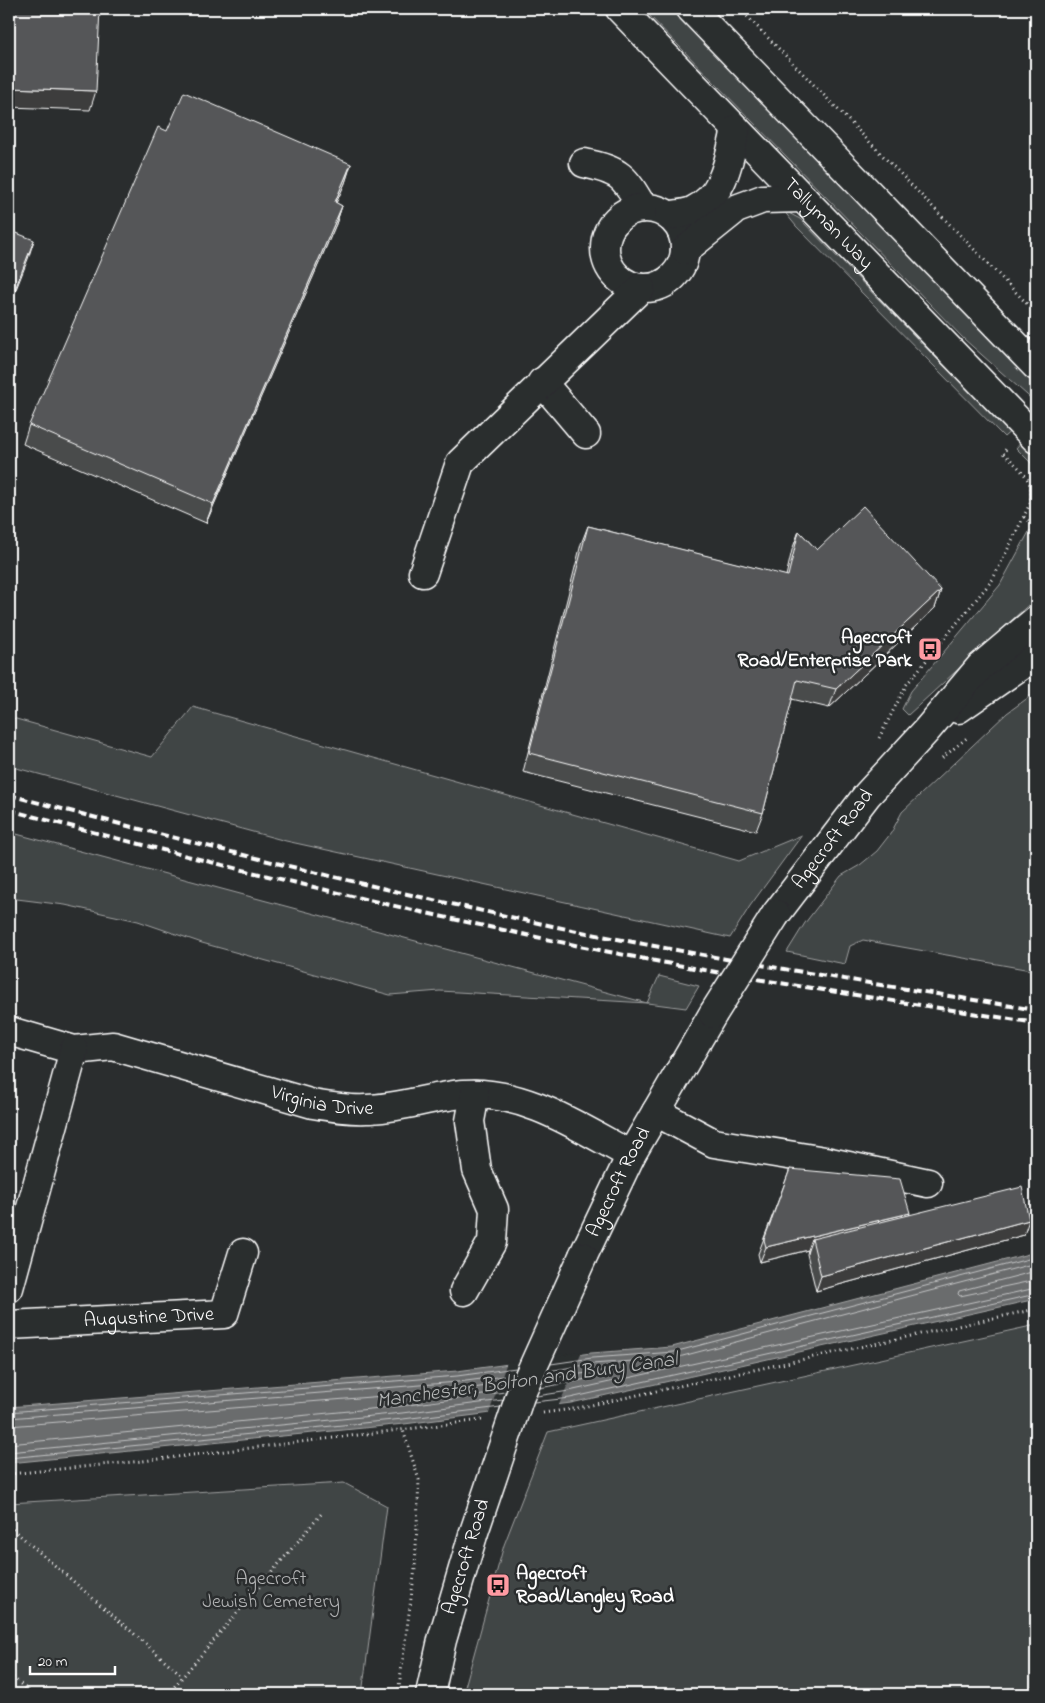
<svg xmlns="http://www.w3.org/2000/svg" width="1045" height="1703" font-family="'Indie Flower',sans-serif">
  <rect width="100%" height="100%" fill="#2a2d2e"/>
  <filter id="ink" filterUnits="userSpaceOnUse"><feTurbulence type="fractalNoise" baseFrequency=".02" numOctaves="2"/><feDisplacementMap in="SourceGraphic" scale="10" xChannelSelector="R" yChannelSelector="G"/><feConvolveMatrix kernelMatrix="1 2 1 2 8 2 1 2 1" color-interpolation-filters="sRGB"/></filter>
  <g filter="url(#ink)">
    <!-- green -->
    <g fill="#414445" stroke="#a0a2a2">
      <polygon points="643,9 671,9 1036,383 1036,403 964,339"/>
      <polygon points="783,210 800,219 941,363 1014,428 1004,437 796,226"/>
      <polygon points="1025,438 1036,448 1036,472 1031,463 1016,448"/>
      <polygon points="1030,530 1036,535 1036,598 908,715 902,709 911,691 1000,585"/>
      <polygon points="1036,692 1036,971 863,940 850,946 845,964 787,952 805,923 841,876 860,865 877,851 891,833 902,812 1007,713"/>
      <polygon points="193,707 739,861 802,835 750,906 730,938 286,841 9,766 9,717 152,757"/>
      <polygon points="9,832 647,1003 659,976 699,986 686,1008 647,1003 440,991 390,995 202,943 138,921 65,905 9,898"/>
      <polygon points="1036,1325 1036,1694 463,1694 504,1545 548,1432"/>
      <polygon points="344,1483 387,1506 362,1694 9,1694 9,1503"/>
    </g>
    <!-- water -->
    <polygon fill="#6a6c6d" stroke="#a6a7a7" points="1036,1252 1036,1299 571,1403 404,1424 9,1463 9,1407 457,1371 591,1353 672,1347"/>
    <!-- pier -->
    <polygon fill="#2a2d2e" points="582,1352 558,1407 488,1416 507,1362"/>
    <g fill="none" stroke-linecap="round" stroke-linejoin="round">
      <!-- shore -->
      <g stroke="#c3c4c5" stroke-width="1">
        <polyline points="1036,1271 959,1291 958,1294 960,1296 1036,1280"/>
        <polyline points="551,1364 592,1358 674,1352 1036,1257"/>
        <polyline points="548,1371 592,1364 675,1358 1036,1263"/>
        <polyline points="540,1388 602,1376 604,1374 602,1371 544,1379"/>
        <polyline points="537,1396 569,1391 1036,1288"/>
        <polyline points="534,1402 570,1398 1036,1294"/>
        <polyline points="9,1412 457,1376 516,1368"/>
        <polyline points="9,1418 458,1382 513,1375"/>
        <polyline points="9,1426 458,1390 509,1383"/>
        <polyline points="9,1444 401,1406 505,1392"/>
        <polyline points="9,1452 402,1413 503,1400"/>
        <polyline points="9,1458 403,1419 501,1407"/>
      </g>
      <!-- minor casing -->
      <g stroke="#fff" stroke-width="31">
        <g id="minor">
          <path id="s1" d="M620,9L1036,439"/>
          <polyline points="691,9 1036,366"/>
          <path d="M584,163C621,171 624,176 643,208"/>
          <circle cx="645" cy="248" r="40"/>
          <path d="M669,216C676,214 685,214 692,211C725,196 729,159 736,129"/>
          <polyline points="685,250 736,209 763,199 803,198"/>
          <polyline points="542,382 586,434"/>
          <polyline points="423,573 460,463 641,288"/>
          <path id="s2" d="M9,1031L74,1050L113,1046L313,1104C331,1107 349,1110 366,1109C399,1109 432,1096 464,1094C525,1090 580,1128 631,1155"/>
          <polyline points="656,1112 714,1143 825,1161 928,1183"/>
          <polyline points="9,1288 74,1050"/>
          <polyline points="464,1291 492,1242 494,1209 477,1170 470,1121 475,1094"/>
          <path id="s3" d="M9,1325L224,1314L243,1253"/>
        </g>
      </g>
      <!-- major casing -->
      <g stroke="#fff" stroke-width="31">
        <g id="major">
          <polyline points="958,709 1036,655"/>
          <path id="s4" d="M776,914L867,795L926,731L980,667L1036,620"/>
          <path id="s5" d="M583,1256L631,1155L713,1014"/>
          <polyline points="430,1694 442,1640 473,1535"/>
        </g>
      </g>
      <!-- path -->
      <g stroke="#fff" stroke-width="3" stroke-dasharray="1 4" stroke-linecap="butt">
        <polyline points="740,9 1036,313"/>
        <polyline points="1024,517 1036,526"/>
        <path d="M879,738L907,684L993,579L1028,508C1039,482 1020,469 1003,453L1006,449"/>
        <polyline points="942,758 968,737"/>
        <polyline points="543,1413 573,1409 1036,1309"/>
        <polyline points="9,1474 143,1461 482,1420"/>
        <polyline points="9,1526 183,1676"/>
        <polyline points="9,1674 32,1694"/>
        <polyline points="168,1694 323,1512"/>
        <polyline points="398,1694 415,1569 419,1480 403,1430"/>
      </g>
      <!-- minor -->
      <use href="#minor" stroke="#2a2d2e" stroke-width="28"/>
      <!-- major -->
      <use href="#major" stroke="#2a2d2e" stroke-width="28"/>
      <!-- rail -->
      <g stroke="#fff" stroke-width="4" stroke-dasharray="8 4" stroke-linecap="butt">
        <path d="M9,795C172,838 336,879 501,915C678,954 858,981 1036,1010"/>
        <path d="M9,810C216,865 425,916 635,957C768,983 903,1002 1036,1023"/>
      </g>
      <!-- major-bridge casing -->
      <g stroke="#fff" stroke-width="31" stroke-linecap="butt">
        <g id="major-bridge">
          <polyline points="713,1014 776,914"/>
          <polyline points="473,1535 520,1396 583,1256"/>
        </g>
      </g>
      <!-- major-bridge -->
      <use href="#major-bridge" stroke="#2a2d2e" stroke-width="28"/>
    </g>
    <!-- wall -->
    <g fill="#494b4c" stroke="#fff">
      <polygon points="351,164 345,183 336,203 342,206 336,224 206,523 23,444 29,425"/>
      <polygon points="588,526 786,576 792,550 799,531 817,550 941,590 935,608 829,708 792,699 763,813 756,831 523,772 581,544"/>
      <polygon points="1036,1140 1036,1213 1031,1155"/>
      <polygon points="790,1169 909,1215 1024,1235 816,1291 807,1254 808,1250 760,1262 758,1254"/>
    </g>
    <!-- shaded-wall -->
    <g fill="#3c3d3e" stroke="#fff">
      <polygon points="9,88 96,91 90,110 9,107"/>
      <polygon points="351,164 345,183 328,221 335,202"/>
      <polygon points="342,206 336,224 206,523 213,504"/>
      <polygon points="34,240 28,259 9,307 9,305"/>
      <polygon points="941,590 935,608 829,708 836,689"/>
      <polygon points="910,1213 905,1227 812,1239 808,1250 760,1262 766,1247"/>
      <polygon points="1029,1220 1024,1235 816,1291 821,1276"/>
    </g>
    <!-- building -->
    <g fill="#555758" stroke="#fff">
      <polygon points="9,9 100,9 96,91 9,88"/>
      <polygon points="184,92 351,164 335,202 342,206 213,504 29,425 158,127 167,131"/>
      <polygon points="9,230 34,240 9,305"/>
      <polygon points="863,506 941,590 836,689 797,680 763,813 529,753 588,526 788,576 799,531 817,550"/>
      <polygon points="790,1169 900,1179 910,1213 766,1247 764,1240"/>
      <polygon points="1022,1187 1029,1220 821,1276 812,1239"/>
    </g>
  </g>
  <!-- icons -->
  <defs>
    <g id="bus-square" transform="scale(1.25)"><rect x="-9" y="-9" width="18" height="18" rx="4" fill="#ff9aa2" stroke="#2a2d2e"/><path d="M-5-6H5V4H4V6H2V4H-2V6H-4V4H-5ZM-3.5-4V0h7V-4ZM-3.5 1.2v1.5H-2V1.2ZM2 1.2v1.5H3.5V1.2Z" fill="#111"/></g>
  </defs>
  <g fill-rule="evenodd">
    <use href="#bus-square" x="930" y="649"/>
    <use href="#bus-square" x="498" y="1585"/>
  </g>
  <g text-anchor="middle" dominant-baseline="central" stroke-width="5" stroke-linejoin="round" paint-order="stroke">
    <!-- street labels -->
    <g font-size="20" fill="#fff" stroke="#2a2d2e">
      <text stroke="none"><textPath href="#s1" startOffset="299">Tallyman Way</textPath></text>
      <text stroke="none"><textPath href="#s4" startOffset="94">Agecroft Road</textPath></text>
      <text stroke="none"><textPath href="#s2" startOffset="324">Virginia Drive</textPath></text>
      <text stroke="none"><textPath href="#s5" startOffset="82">Agecroft Road</textPath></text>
      <text stroke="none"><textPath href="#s3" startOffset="140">Augustine Drive</textPath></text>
      <text transform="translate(467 1557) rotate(-73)">Agecroft Road</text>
    </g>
    <!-- poi labels -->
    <g font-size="20" font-weight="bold" fill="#fff" stroke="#2a2d2e" text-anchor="end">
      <text x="912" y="638">Agecroft<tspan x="912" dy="23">Road/Enterprise Park</tspan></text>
      <text x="516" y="1574" text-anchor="start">Agecroft<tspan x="516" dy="23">Road/Langley Road</tspan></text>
    </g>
    <!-- park labels -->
    <g font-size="20" fill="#b3b4b5" stroke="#2a2d2e">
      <text x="271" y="1579">Agecroft<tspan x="271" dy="23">Jewish Cemetery</tspan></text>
    </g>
    <!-- water labels -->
    <g font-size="21" font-style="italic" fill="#b4b6b6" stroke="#2a2d2e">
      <text transform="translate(527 1381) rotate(-8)">Manchester, Bolton and Bury Canal</text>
    </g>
  </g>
  <!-- margin -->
  <rect width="1045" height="1703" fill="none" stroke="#2a2d2e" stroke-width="30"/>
  <rect x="15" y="15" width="1015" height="1673" fill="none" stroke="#fff" stroke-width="2" filter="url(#ink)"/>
  <!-- scale -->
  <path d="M30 1666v8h85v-8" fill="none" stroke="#ffffff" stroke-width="2.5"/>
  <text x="38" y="1666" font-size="15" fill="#ffffff" stroke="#2a2d2e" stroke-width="4" paint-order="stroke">20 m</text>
</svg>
